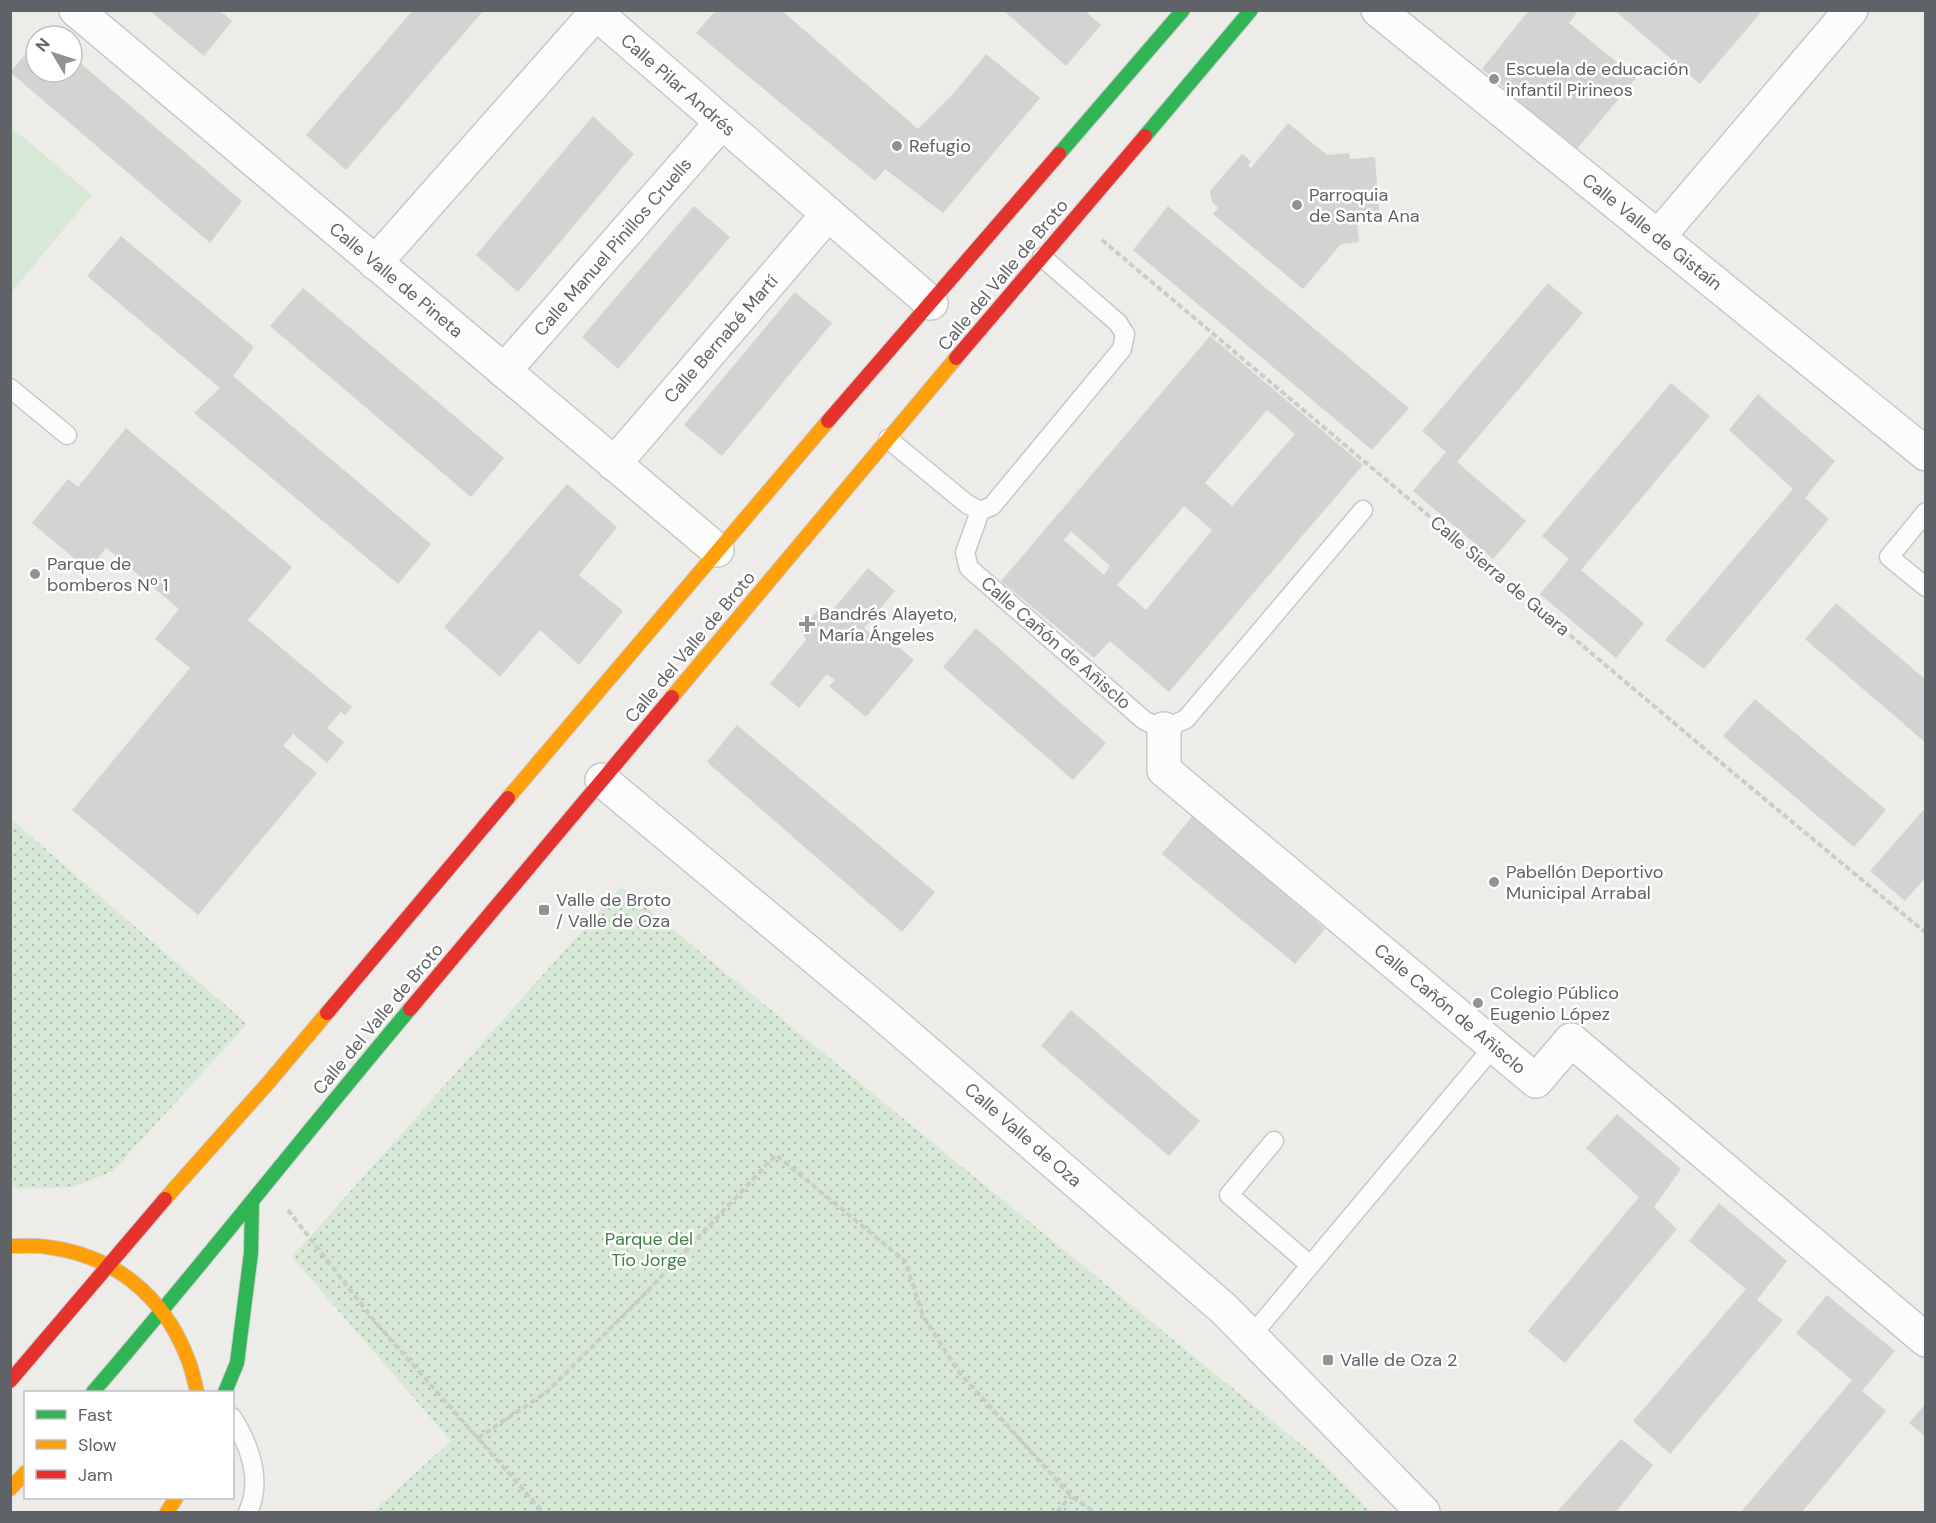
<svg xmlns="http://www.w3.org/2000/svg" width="1936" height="1523" font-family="'DM Sans',sans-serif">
  <defs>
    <pattern id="park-dots" width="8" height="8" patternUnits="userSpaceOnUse" patternTransform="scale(1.5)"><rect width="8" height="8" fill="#d8e8d6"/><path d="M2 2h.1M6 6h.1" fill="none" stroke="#b2bfb1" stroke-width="1.8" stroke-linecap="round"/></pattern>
  </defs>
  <rect width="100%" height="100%" fill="#edece9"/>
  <!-- park -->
  <g fill="url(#park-dots)">
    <polygon points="11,819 247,1024 113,1171 73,1187 19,1189 11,1185"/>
    <polygon points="621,887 1314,1455 1371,1512 372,1512 451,1441 292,1257"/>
  </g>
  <!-- pitch -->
  <polygon fill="#d8e8d6" points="11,127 92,195 11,293"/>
  <!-- building -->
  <g fill="#d4d3d2" fill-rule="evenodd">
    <polygon points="149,10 219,10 232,21 204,56"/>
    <polygon points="413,10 484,10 346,170 306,135"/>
    <polygon points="716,10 781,10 918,129 953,94 986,54 1040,98 943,213 885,169 875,181 696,33"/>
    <polygon points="1003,10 1084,10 1101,25 1066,66"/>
    <polygon points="1529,10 1579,10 1569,23 1636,78 1577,149 1540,119 1537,123 1513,104 1518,99 1482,69"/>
    <polygon points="1614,10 1763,10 1700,84"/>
    <polygon points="36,42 36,72 72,72 72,56 242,201 210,243 10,72"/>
    <polygon points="593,116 634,154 518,292 476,255"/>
    <polygon points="1288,123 1327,155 1349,153 1350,159 1375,157 1380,222 1357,224 1359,242 1341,244 1303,289 1213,214 1218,208 1212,202 1210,191 1242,154 1251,161 1248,165 1251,168"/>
    <polygon points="694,206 730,237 618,369 582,337"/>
    <polygon points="1168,206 1409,408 1372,450 1133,250"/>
    <polygon points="121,236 254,347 233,376 431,544 398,584 194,413 220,388 87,276"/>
    <polygon points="1548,283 1583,313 1457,462 1526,521 1493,559 1413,491 1446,452 1422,431"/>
    <polygon points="303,288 504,458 471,497 270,326"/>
    <polygon points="795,292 832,323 722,456 684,425"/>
    <path d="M1210,336L1363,465L1169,692L1110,641L1094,658L1001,581ZM1267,410L1295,434L1232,506L1205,483ZM1184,506L1212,530L1146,610L1117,585ZM1071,531L1110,566L1104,575L1064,540Z"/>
    <polygon points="1671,383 1710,416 1581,570 1644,623 1616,658 1540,594 1569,559 1542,536"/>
    <polygon points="1758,394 1835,461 1805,498 1829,519 1704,669 1665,640 1793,489 1729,430"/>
    <polygon points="126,428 292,567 248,620 352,707 345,715 341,712 327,728 344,742 327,763 293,734 283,746 317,773 198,915 72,810 190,668 155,639 179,609 106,548 88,570 32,523 68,479 78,487"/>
    <polygon points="567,484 617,527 579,575 623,611 579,665 540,630 500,677 444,627"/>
    <polygon points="868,568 895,591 864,628 876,638 881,632 914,660 866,717 829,686 835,680 827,674 799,708 770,684 806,640 802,630 818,610 831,612"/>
    <polygon points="1836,603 1926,680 1926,743 1805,639"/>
    <polygon points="976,628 1106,743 1073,780 943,667"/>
    <polygon points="1755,699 1886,810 1854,847 1723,736"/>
    <polygon points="737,725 935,892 902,932 707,762"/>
    <polygon points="1926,807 1926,877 1905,901 1870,871"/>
    <polygon points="1193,815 1325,929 1295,964 1162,854"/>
    <polygon points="1071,1010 1200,1121 1169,1156 1041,1046"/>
    <polygon points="1617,1114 1681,1169 1654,1207 1677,1229 1565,1363 1528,1331 1639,1197 1586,1148"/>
    <polygon points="1719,1203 1787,1261 1757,1300 1783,1320 1670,1454 1633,1421 1746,1289 1689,1241"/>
    <polygon points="1827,1295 1895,1351 1862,1391 1886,1411 1802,1512 1741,1512 1852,1380 1796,1333"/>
    <polygon points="1926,1403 1926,1437 1909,1423"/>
    <polygon points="1621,1439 1653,1465 1616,1512 1557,1512"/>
  </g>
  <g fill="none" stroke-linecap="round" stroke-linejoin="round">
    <!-- lane casing -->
    <g stroke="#c8c8c8" stroke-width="21">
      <g id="lane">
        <polyline points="10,388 67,435"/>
        <polyline points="888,439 967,504 980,511 992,506 1122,349 1125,334 1118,323 1042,257"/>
        <polyline points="980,511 965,553 969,568 1145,721 1164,729 1186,719 1363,510"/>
        <polyline points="1926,512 1889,557 1926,587"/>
        <polyline points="1274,1141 1229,1195 1310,1265"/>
        <polyline points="1252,1335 1494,1046"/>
        <path d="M232,1417C250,1446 263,1480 248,1512"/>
      </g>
    </g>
    <!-- street casing -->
    <g stroke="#c8c8c8" stroke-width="36">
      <g id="street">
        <polyline points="76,10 717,550"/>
        <polyline points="1378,10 1926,454"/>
        <polyline points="1658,237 1851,10"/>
        <polyline points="375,263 596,13 931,303"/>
        <polyline points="504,371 722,122"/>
        <polyline points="614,464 828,214"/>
        <polyline points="1164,729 1164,770 1536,1081 1571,1040 1926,1340"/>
        <polyline points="602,780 880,1012 1224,1309 1423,1512"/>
      </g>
    </g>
    <!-- fast casing -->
    <g stroke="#cacaca" stroke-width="16">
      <g id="fast">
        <polyline points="1145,136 1251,10"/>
        <polyline points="1059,154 1183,10"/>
        <path d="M93,1392C201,1267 303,1136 410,1009"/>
        <polyline points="225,1392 237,1363 251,1253 252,1202"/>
      </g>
    </g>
    <!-- slow casing -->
    <g stroke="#cacaca" stroke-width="16">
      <g id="slow">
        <polyline points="672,697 956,358"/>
        <polyline points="508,798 828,421"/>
        <polyline points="165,1199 269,1082 327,1013"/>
        <path d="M10,1246C22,1246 35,1245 47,1247C113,1255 163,1295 187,1357C192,1368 194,1380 197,1392"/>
        <polyline points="10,1489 26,1472"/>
        <polyline points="167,1512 176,1498"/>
      </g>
    </g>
    <!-- jam casing -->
    <g stroke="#cacaca" stroke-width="16">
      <g id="jam">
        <polyline points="956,358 1145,136"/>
        <polyline points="828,421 1059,154"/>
        <polyline points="410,1009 672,697"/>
        <polyline points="327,1013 508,798"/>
        <polyline points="10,1381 165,1199"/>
      </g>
    </g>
    <!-- path -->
    <g stroke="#cacecb" stroke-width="4" stroke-dasharray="6 3" stroke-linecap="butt">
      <polyline points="1102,240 1731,771 1926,933"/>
      <polyline points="288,1210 376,1323 543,1512"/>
      <polyline points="478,1438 548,1391 640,1299 776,1155 905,1261 923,1316 958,1371 1071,1496 1094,1512"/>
      <polyline points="1057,1512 1071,1496"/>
    </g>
    <!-- lane -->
    <use href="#lane" stroke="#fcfcfc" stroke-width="18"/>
    <!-- street -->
    <use href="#street" stroke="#fcfcfc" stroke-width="33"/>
    <!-- fast -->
    <use href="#fast" stroke="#30b455" stroke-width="14"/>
    <!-- slow -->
    <use href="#slow" stroke="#ff9f0a" stroke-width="14"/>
    <!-- jam -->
    <use href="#jam" stroke="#e5322d" stroke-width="14"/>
  </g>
  <!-- markers -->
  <g fill="#919294" stroke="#fff" stroke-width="2">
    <circle cx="1494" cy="79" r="6"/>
    <circle cx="897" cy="146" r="6"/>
    <circle cx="1297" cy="205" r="6"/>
    <circle cx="35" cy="574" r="6"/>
    <path d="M804 615h6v6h6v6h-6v6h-6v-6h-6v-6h6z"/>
    <circle cx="1494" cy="882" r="6"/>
    <rect x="538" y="904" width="12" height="12" rx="3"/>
    <circle cx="1478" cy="1003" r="6"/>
    <rect x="1322" y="1354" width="12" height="12" rx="3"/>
  </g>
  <g text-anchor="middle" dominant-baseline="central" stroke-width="5" stroke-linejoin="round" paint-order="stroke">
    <!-- poi labels -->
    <g font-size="18" fill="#5f6266" stroke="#fff" text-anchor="start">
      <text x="1506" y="69">Escuela de educación<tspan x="1506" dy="21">infantil Pirineos</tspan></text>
      <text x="909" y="146">Refugio</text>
      <text x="1309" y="195">Parroquia<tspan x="1309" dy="21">de Santa Ana</tspan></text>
      <text x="47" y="564">Parque de<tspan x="47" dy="21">bomberos Nº 1</tspan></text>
      <text x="819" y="614">Bandrés Alayeto,<tspan x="819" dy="21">María Ángeles</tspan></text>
      <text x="1506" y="872">Pabellón Deportivo<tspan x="1506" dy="21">Municipal Arrabal</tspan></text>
      <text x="556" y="900">Valle de Broto<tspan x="556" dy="21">/ Valle de Oza</tspan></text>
      <text x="1490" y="993">Colegio Público<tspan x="1490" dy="21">Eugenio López</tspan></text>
      <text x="1340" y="1360">Valle de Oza 2</text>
    </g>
    <!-- street labels -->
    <g font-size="18" fill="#5f6266" stroke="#fff">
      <text transform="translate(678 85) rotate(41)">Calle Pilar Andrés</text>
      <text transform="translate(1652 232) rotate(39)">Calle Valle de Gistaín</text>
      <text transform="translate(613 247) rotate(-49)">Calle Manuel Pinillos Cruells</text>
      <text transform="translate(1003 275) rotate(-50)">Calle del Valle de Broto</text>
      <text transform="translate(396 280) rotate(40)">Calle Valle de Pineta</text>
      <text transform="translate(721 339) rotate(-49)">Calle Bernabé Martí</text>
      <text transform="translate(1500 576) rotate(40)">Calle Sierra de Guara</text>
      <text transform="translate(1056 643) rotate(41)">Calle Cañón de Añisclo</text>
      <text transform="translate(690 647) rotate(-50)">Calle del Valle de Broto</text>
      <text transform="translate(1450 1009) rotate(40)">Calle Cañón de Añisclo</text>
      <text transform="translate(378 1019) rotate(-50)">Calle del Valle de Broto</text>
      <text transform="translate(1023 1135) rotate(41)">Calle Valle de Oza</text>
    </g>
    <!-- park labels -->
    <g font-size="18" fill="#408342" stroke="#fff">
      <text x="649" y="1239">Parque del<tspan x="649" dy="21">Tío Jorge</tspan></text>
    </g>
  </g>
  <!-- border -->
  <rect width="1936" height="1523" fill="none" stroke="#5f6266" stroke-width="24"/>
  <!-- legend -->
  <rect x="24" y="1391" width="210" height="108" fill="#ffffff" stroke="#bfc0c2" stroke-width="1.5"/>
  <rect x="36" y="1410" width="30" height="9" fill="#30b455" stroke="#bfc0c2" stroke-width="1.5"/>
  <text x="78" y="1421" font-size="18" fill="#5f6266">Fast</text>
  <rect x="36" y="1440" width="30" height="9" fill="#ff9f0a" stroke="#bfc0c2" stroke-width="1.5"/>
  <text x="78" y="1451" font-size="18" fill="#5f6266">Slow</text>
  <rect x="36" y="1470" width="30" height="9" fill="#e5322d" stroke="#bfc0c2" stroke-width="1.5"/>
  <text x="78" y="1481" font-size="18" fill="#5f6266">Jam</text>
  <!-- north arrow -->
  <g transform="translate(54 54) rotate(309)"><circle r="28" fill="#ffffff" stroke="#bfc0c2" stroke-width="1.5"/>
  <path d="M0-4.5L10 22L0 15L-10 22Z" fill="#919294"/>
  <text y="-9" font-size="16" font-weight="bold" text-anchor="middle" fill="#5f6266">N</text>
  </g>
</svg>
